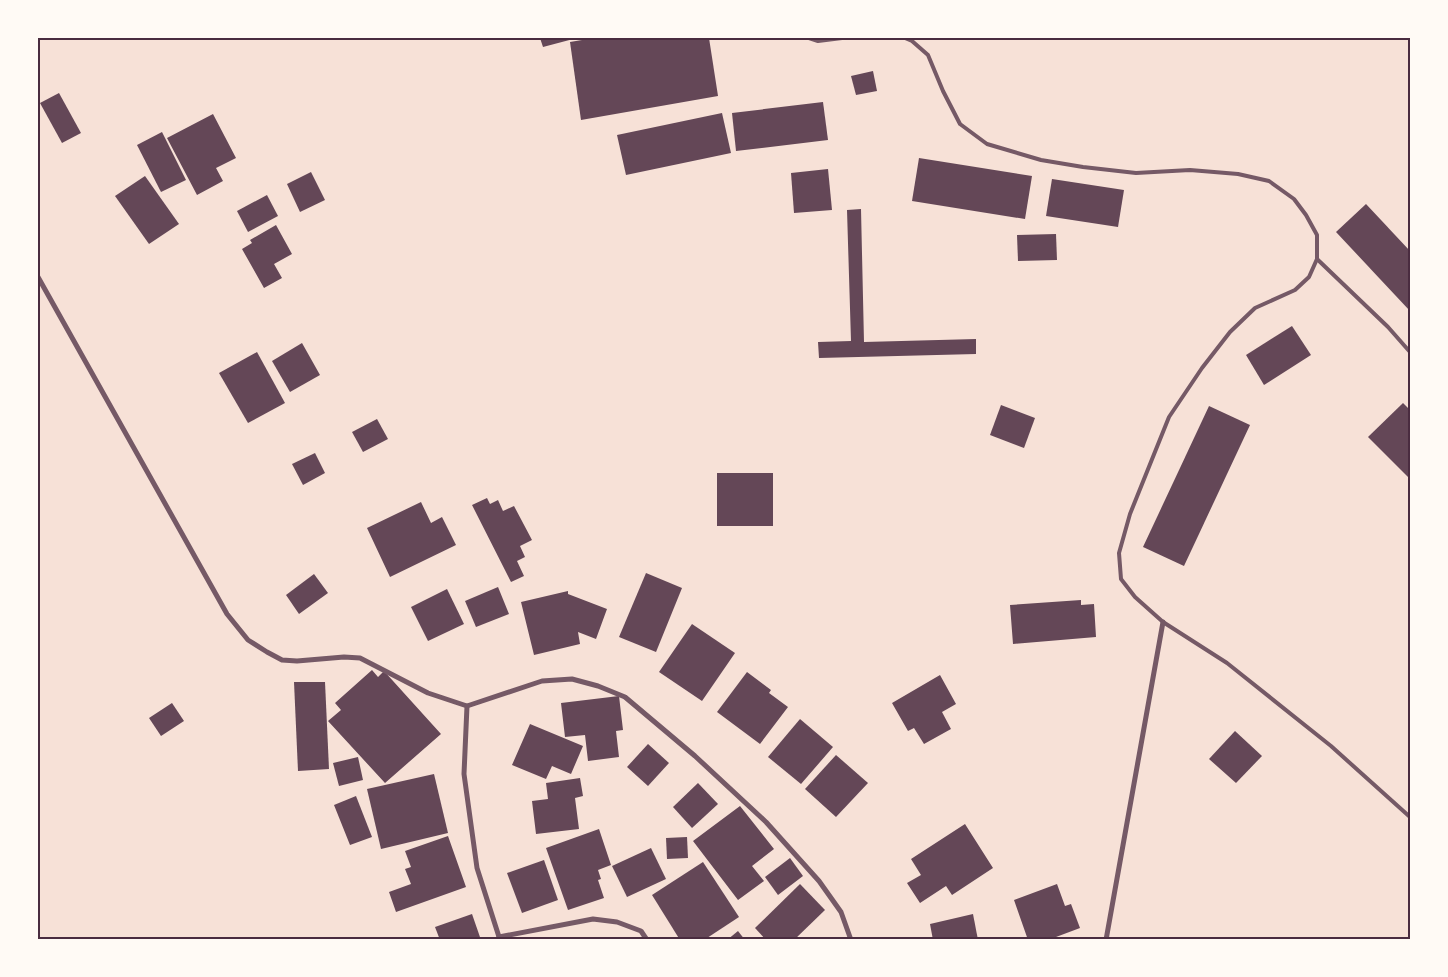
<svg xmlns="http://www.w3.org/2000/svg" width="1448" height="977" font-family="'Titillium Web',sans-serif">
  <rect width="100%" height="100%" fill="#f7e1d7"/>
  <!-- building -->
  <g fill="#644757">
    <polygon points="540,38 577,38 543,47"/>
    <polygon points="594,38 709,38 718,96 581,120 570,42"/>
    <polygon points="873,71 877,91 856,95 851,76"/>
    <polygon points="59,93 81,133 62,143 40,103"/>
    <polygon points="823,102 828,140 736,151 732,113"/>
    <polygon points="722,113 731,153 626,175 617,135"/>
    <polygon points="213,114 236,158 216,168 223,181 197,195 167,138"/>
    <polygon points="162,132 186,180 161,192 137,145"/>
    <polygon points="919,158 1032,176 1025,219 912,201"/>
    <polygon points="828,169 832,210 794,213 791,173"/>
    <polygon points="311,172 325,200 300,212 287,184"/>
    <polygon points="145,176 179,224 149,244 115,196"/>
    <polygon points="1052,179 1124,190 1118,227 1046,216"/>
    <polygon points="267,195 278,216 248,232 237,211"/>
    <polygon points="1366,204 1410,251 1410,311 1336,232"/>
    <polygon points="861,209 864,342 976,339 976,354 819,358 818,342 851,341 847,210"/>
    <polygon points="276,225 292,254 274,264 282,278 264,288 242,249 252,243 250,240"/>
    <polygon points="1056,234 1057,260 1018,261 1017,235"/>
    <polygon points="1292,326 1311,355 1264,385 1246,355"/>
    <polygon points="302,343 320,375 290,392 272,361"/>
    <polygon points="257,352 285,403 248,423 219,373"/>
    <polygon points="1403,403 1410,410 1410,479 1368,437"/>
    <polygon points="1001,405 1035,418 1024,448 990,435"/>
    <polygon points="1209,406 1250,425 1184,566 1143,547"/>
    <polygon points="377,419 388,439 363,452 352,432"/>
    <polygon points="315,453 325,473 303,485 292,464"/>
    <rect x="717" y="473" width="56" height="53"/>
    <polygon points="487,498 490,504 498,500 503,511 514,506 532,540 520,546 525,557 517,561 524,576 511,582 472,505"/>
    <polygon points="421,502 431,523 442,517 456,545 390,577 367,528"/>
    <polygon points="646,573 682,588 656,652 619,637"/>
    <polygon points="314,574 328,593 299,614 286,595"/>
    <polygon points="498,587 509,614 476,627 465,601"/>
    <polygon points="447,589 464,624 428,641 411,607"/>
    <polygon points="568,591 568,594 607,609 596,639 578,632 580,644 534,655 521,602"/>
    <polygon points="1081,600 1081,605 1094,604 1096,637 1013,644 1010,605"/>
    <polygon points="692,624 735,653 702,701 659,672"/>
    <polygon points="372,670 378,677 384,671 441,734 385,783 328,721 341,710 335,703"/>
    <polygon points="747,672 771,690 769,693 788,707 760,744 717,712"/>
    <polygon points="940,675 956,704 942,712 951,729 924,744 914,728 908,731 892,703"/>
    <polygon points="294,682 325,682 329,769 298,771"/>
    <polygon points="619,696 623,730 616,731 619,757 588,761 585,735 565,737 561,703"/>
    <polygon points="172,703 184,721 161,736 149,718"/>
    <polygon points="800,719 833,747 801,784 768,757"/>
    <polygon points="530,724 583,746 571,774 552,766 546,779 512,765"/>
    <polygon points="1235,731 1262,756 1236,783 1209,759"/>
    <polygon points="648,744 669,763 648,786 627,767"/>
    <polygon points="836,755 868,783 836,817 805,789"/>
    <polygon points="358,757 363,780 339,786 333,763"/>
    <polygon points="434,774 448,833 381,849 367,789"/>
    <polygon points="580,778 583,796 575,798 579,829 536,834 532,801 548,799 546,783"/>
    <polygon points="698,783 718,804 692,828 673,807"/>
    <polygon points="356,796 372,837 350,845 334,805"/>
    <polygon points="740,806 774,849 752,866 764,881 738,900 693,841"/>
    <polygon points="965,824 993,868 952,895 946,886 920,903 907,883 921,875 911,859"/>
    <polygon points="599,829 611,865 598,870 601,879 598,880 604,898 568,910 546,848"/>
    <polygon points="448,836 466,887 396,912 389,892 411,884 405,869 411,867 405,851"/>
    <polygon points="687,837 688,858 667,859 666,838"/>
    <polygon points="651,848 666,879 627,897 612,866"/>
    <polygon points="790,858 803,876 778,895 765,877"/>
    <polygon points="544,860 558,900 522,913 507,873"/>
    <polygon points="703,862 739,917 704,940 680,940 652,895"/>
    <polygon points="800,884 825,910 794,940 766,940 755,928"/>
    <polygon points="1057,884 1065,906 1071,904 1080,928 1048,940 1028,940 1014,900"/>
    <polygon points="472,914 481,940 440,940 435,927"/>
    <polygon points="973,914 978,940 933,940 930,924"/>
    <polygon points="738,931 745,940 727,940"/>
  </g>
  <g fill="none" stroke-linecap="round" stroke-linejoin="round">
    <!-- service -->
    <g stroke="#755966" stroke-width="4">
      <polyline points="809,38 818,41 842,38"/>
      <polyline points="905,38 912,41 928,55 943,91 960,124 987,144 1041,160 1083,167 1136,173 1190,170 1238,174 1269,181 1294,199 1306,215 1317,235 1317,259 1309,277 1295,290 1255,308 1230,332 1202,368 1169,417 1130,514 1119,553 1121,579 1135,597 1163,622 1227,663 1331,746 1410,817"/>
      <polyline points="1317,259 1388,327 1410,352"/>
    </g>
    <!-- minor -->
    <g stroke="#755966" stroke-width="5">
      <polyline points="38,277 227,614 248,640 267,652 282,660 297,661 344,657 360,658 428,693 467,706 464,774 477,868 500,940"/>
      <polyline points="467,706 542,681 572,679 598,686 625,697 695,756 766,822 819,881 841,912 851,940"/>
      <polyline points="499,937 593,919 617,922 641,931 647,940"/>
      <polyline points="1106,940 1163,622"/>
    </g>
  </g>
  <!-- border -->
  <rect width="1448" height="977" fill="none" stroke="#fffaf5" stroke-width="78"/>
  <rect x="39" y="39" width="1370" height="899" fill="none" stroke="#4a2c40" stroke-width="2"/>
</svg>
